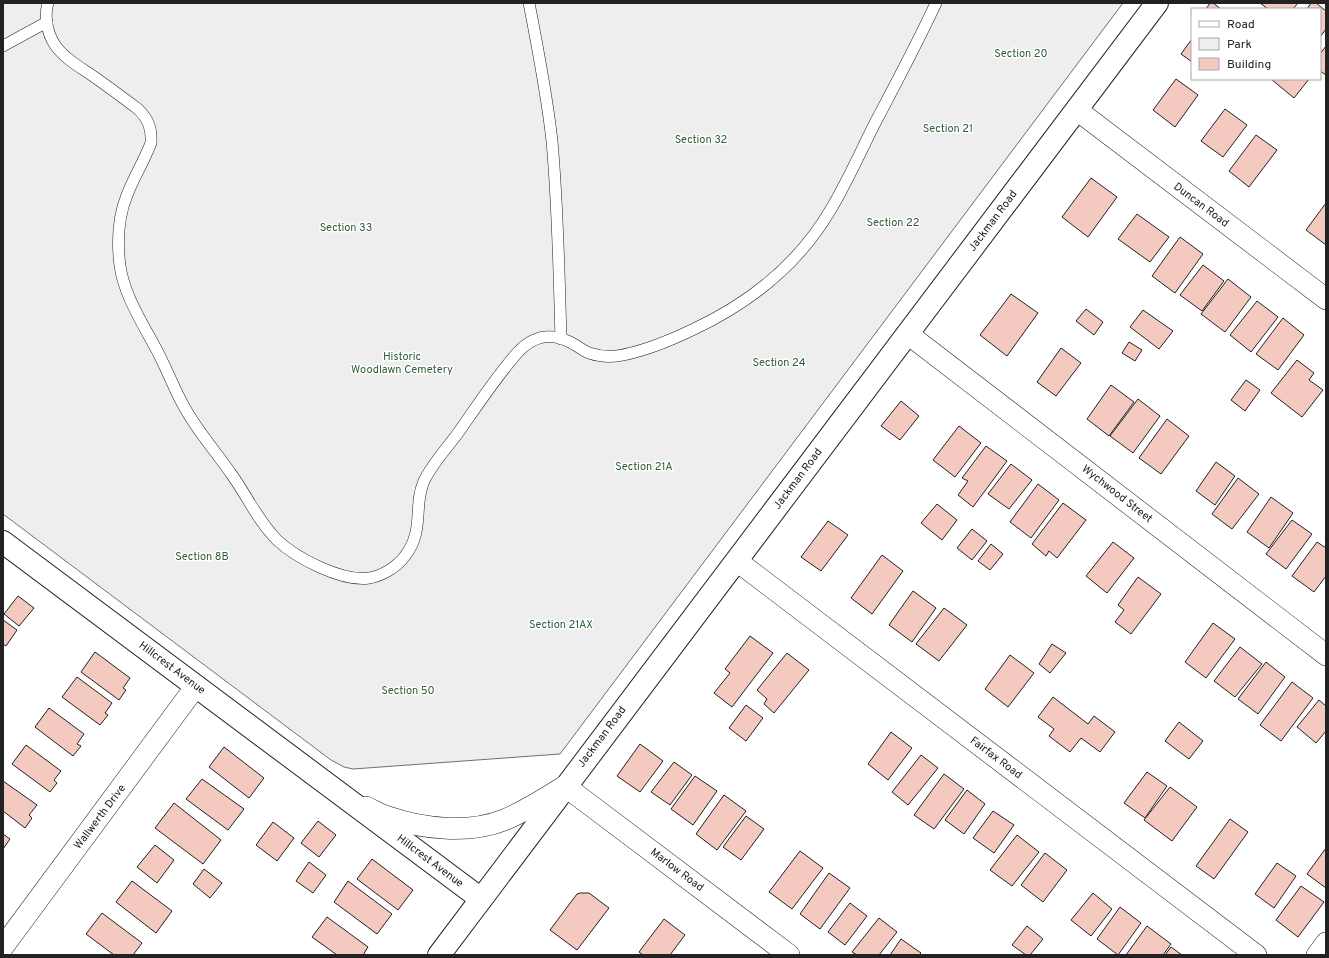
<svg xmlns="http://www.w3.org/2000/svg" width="1329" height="958" font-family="Overpass,sans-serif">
  <rect width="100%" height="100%" fill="#fff"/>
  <!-- green -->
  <polygon fill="#eee" stroke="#6f6f6f" points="3,3 1123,3 560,754 353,769 344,767 331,760 3,514"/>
  <!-- building -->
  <g fill="#f3c9c0" stroke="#222">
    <polygon points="1210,3 1213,3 1221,9 1206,9"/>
    <polygon points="1260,3 1298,3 1293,9 1268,9"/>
    <polygon points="1311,3 1316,3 1326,11 1326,29 1320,37 1320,9 1307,9"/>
    <polygon points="1192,39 1192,62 1181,54"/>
    <polygon points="1326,46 1326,75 1320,71 1320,54"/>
    <polygon points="1176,79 1198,95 1175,127 1153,110"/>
    <polygon points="1271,79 1309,79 1294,98"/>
    <polygon points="1225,109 1247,125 1223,157 1201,141"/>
    <polygon points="1256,135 1277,150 1249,187 1229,171"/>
    <polygon points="1091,178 1117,197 1088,237 1062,217"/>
    <polygon points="1326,203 1326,245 1306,230"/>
    <polygon points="1137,214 1169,237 1150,262 1118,239"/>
    <polygon points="1180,237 1203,254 1175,293 1152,276"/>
    <polygon points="1203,265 1224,281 1202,311 1180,295"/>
    <polygon points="1228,279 1251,297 1225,332 1201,314"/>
    <polygon points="1011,294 1038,313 1007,356 980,335"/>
    <polygon points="1257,301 1278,317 1251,352 1230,335"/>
    <polygon points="1086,309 1103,322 1094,335 1076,321"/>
    <polygon points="1143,310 1173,331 1159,349 1130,327"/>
    <polygon points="1283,318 1304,335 1278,370 1256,354"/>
    <polygon points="1129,342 1142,350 1135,361 1122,353"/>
    <polygon points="1061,348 1081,363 1056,396 1037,382"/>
    <polygon points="1297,360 1314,373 1309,380 1323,390 1302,417 1271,393"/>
    <polygon points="1246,380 1260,390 1245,411 1231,400"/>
    <polygon points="1111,385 1134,402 1109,436 1087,419"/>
    <polygon points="1138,399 1160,416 1133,453 1110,436"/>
    <polygon points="901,401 919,416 900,440 881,426"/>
    <polygon points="1167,419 1189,436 1161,474 1139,458"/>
    <polygon points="959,426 981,443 955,477 933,460"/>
    <polygon points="986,446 1007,461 973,507 958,495 968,481 962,478"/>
    <polygon points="1216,462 1235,476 1215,505 1196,491"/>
    <polygon points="1011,464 1032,480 1009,509 988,494"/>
    <polygon points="1238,478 1259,494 1232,529 1212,514"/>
    <polygon points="1038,484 1059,500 1031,538 1010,522"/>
    <polygon points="1271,497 1293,513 1269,548 1247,532"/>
    <polygon points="1063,503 1086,520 1057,558 1049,551 1046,556 1032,544"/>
    <polygon points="937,504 957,520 942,540 921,523"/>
    <polygon points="1292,520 1312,534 1286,569 1266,554"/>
    <polygon points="828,521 848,535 821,571 801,557"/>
    <polygon points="972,529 987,541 972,560 957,548"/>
    <polygon points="1113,542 1134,558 1107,593 1086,576"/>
    <polygon points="1317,542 1326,548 1326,576 1314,592 1292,576"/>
    <polygon points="991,544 1003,554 990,570 978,561"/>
    <polygon points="882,555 903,571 872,614 851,598"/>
    <polygon points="1138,577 1161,594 1131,634 1115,622 1124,610 1118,605"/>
    <polygon points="913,591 936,608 912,642 889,625"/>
    <polygon points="18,596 34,608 19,626 4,614"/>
    <polygon points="944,608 967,625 939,661 916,644"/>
    <polygon points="3,620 17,630 6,646 3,644"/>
    <polygon points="1213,623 1235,639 1206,678 1185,662"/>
    <polygon points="750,636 773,653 732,707 714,693 730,673 725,669"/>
    <polygon points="1052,644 1066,653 1050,673 1039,664"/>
    <polygon points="1240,647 1262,664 1235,697 1214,681"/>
    <polygon points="95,652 130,678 123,688 126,690 119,700 81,672"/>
    <polygon points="787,653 809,670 774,713 764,704 767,699 757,690"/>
    <polygon points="1010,655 1034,673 1008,707 985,689"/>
    <polygon points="1266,662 1285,677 1258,714 1238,699"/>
    <polygon points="77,677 112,703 105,713 108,715 100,725 62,697"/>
    <polygon points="1292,682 1313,698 1281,741 1260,725"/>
    <polygon points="1053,697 1088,724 1094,716 1115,732 1100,752 1081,738 1070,752 1049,736 1054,729 1038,717"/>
    <polygon points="1319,700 1326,706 1326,731 1316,743 1297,727"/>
    <polygon points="746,705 763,718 746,741 729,728"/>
    <polygon points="49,708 84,734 77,744 81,746 73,756 35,727"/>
    <polygon points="1179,722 1203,741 1189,759 1165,741"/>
    <polygon points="891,732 912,748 888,780 868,764"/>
    <polygon points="640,744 663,761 640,792 617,776"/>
    <polygon points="26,745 61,771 54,780 57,783 50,792 12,764"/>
    <polygon points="224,747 264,778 249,798 209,767"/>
    <polygon points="921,755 938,768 908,805 892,792"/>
    <polygon points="674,762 692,775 670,805 651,792"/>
    <polygon points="1147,772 1167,786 1145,818 1124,803"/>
    <polygon points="944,774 964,789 934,829 914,815"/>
    <polygon points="695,776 717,791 693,825 671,809"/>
    <polygon points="202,779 244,809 228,830 186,799"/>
    <polygon points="3,781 37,805 29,815 32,818 25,828 3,811"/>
    <polygon points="1170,787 1197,807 1172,841 1144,820"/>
    <polygon points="967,790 985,804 964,834 945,820"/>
    <polygon points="724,795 746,811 717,850 696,834"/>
    <polygon points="174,803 221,840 203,864 155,828"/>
    <polygon points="993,811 1014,825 994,853 973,838"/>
    <polygon points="746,816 764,829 741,860 723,847"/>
    <polygon points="1230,819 1248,832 1214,879 1196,866"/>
    <polygon points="318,821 336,835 319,857 301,843"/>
    <polygon points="273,822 294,838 277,861 256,845"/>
    <polygon points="3,834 10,839 3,849"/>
    <polygon points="1017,835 1039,852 1012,886 990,870"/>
    <polygon points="155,845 174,860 157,883 137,867"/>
    <polygon points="1326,848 1326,888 1307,874"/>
    <polygon points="800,851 823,868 792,909 769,892"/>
    <polygon points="1045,853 1067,870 1043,902 1021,885"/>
    <polygon points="372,859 413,890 398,910 357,879"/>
    <polygon points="309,862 326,875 313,893 296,881"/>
    <polygon points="1277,863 1296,876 1274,908 1255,894"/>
    <polygon points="204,869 222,883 210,898 193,884"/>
    <polygon points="829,873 850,888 820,929 800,914"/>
    <polygon points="132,881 172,911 156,933 116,902"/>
    <polygon points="348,881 392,914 377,934 334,902"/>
    <polygon points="1301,886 1324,902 1298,937 1276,920"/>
    <polygon points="580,893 589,893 609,908 577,950 550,930 577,894"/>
    <polygon points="1093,893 1112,909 1091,936 1071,920"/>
    <polygon points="850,903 867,916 845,945 828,932"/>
    <polygon points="1120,907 1141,923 1118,955 1097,939"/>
    <polygon points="102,913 142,943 133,955 114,955 86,934"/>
    <polygon points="327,917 368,947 363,955 337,955 312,937"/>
    <polygon points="879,918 897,932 879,955 857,955 852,952"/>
    <polygon points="664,919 685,935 670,955 643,955 639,952"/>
    <polygon points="1027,926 1043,939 1030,955 1026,955 1012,945"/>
    <polygon points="1147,926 1171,944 1163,955 1126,955"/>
    <polygon points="901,939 921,953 919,955 890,955"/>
    <polygon points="1171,947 1182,955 1165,955"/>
  </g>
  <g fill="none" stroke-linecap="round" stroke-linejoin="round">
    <!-- lane casing -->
    <g stroke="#222" stroke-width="12">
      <g id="lane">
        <path d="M48,3C44,16 47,33 55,45C63,57 78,66 90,74C106,85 122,97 138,109C148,119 152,128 151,143C144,161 134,177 127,195C118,217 117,242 120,266C124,294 141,321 154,345C166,366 174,390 186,410C199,433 217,453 232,475C247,496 258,521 277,540C296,558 342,582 369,578C382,576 397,567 405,556C425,530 413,505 424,481C432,464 447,448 458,433C477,406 496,377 518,352C533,336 549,332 570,342C576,345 582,350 589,353C598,356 608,357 617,356C643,352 669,341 692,330C750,303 799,264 831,209C847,182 860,153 874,125C895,85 917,44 936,3"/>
        <path d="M529,3C538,49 547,95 552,141C558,207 559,273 561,339"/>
        <polyline points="3,46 47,22"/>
      </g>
    </g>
    <!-- street casing -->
    <g stroke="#222" stroke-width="22">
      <g id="street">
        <polyline points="1077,110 1326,299"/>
        <polyline points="908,334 1326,655"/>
        <polyline points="737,561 1256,955"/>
        <path d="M366,807C373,810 380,815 388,817C423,829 469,834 504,820C526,811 546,798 565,786L789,955"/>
        <polyline points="3,947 196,686"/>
        <polyline points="1317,955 1326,943"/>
      </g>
    </g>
    <!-- secondary casing -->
    <g stroke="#222" stroke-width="24">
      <g id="secondary">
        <polyline points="3,542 481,899"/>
        <polyline points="439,955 1157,3"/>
      </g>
    </g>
    <!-- lane -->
    <use href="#lane" stroke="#fff" stroke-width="11"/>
    <!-- street -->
    <use href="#street" stroke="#fff" stroke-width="21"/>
    <!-- secondary -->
    <use href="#secondary" stroke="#fff" stroke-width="22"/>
  </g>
  <g text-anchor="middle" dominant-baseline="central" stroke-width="3" stroke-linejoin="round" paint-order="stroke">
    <!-- park labels -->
    <g font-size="11" fill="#2f5e38" stroke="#fff">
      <text x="1021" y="54">Section 20</text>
      <text x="948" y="129">Section 21</text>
      <text x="701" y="140">Section 32</text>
      <text x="893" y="223">Section 22</text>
      <text x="346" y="228">Section 33</text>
      <text x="402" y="357">Historic<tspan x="402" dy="13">Woodlawn Cemetery</tspan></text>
      <text x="779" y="363">Section 24</text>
      <text x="644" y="467">Section 21A</text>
      <text x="202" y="557">Section 8B</text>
      <text x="561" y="625">Section 21AX</text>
      <text x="408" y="691">Section 50</text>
    </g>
    <!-- street labels -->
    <g font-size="11" fill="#222" stroke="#fff">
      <text transform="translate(1201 205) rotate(37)">Duncan Road</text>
      <text transform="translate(993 221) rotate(-53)">Jackman Road</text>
      <text transform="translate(798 479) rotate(-53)">Jackman Road</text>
      <text transform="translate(1117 494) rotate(38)">Wychwood Street</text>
      <text transform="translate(172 668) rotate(37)">Hillcrest Avenue</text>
      <text transform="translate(602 737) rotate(-53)">Jackman Road</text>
      <text transform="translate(996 758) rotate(37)">Fairfax Road</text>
      <text transform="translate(100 817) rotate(-53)">Wallwerth Drive</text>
      <text transform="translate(430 861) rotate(37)">Hillcrest Avenue</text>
      <text transform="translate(677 870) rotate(37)">Marlow Road</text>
    </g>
  </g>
  <!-- border -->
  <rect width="1329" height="958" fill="none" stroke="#222222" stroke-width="8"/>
  <!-- legend -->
  <rect x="1191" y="8" width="130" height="72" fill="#ffffff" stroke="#a7a7a7"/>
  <rect x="1199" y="21" width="20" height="6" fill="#ffffff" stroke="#a7a7a7"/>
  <text x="1227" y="28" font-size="12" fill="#222222">Road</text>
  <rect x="1199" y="38" width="20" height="12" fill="#eeeeee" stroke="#a7a7a7"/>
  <text x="1227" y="48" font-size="12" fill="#222222">Park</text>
  <rect x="1199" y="58" width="20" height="12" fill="#f3c9c0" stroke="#a7a7a7"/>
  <text x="1227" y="68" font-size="12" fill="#222222">Building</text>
</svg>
